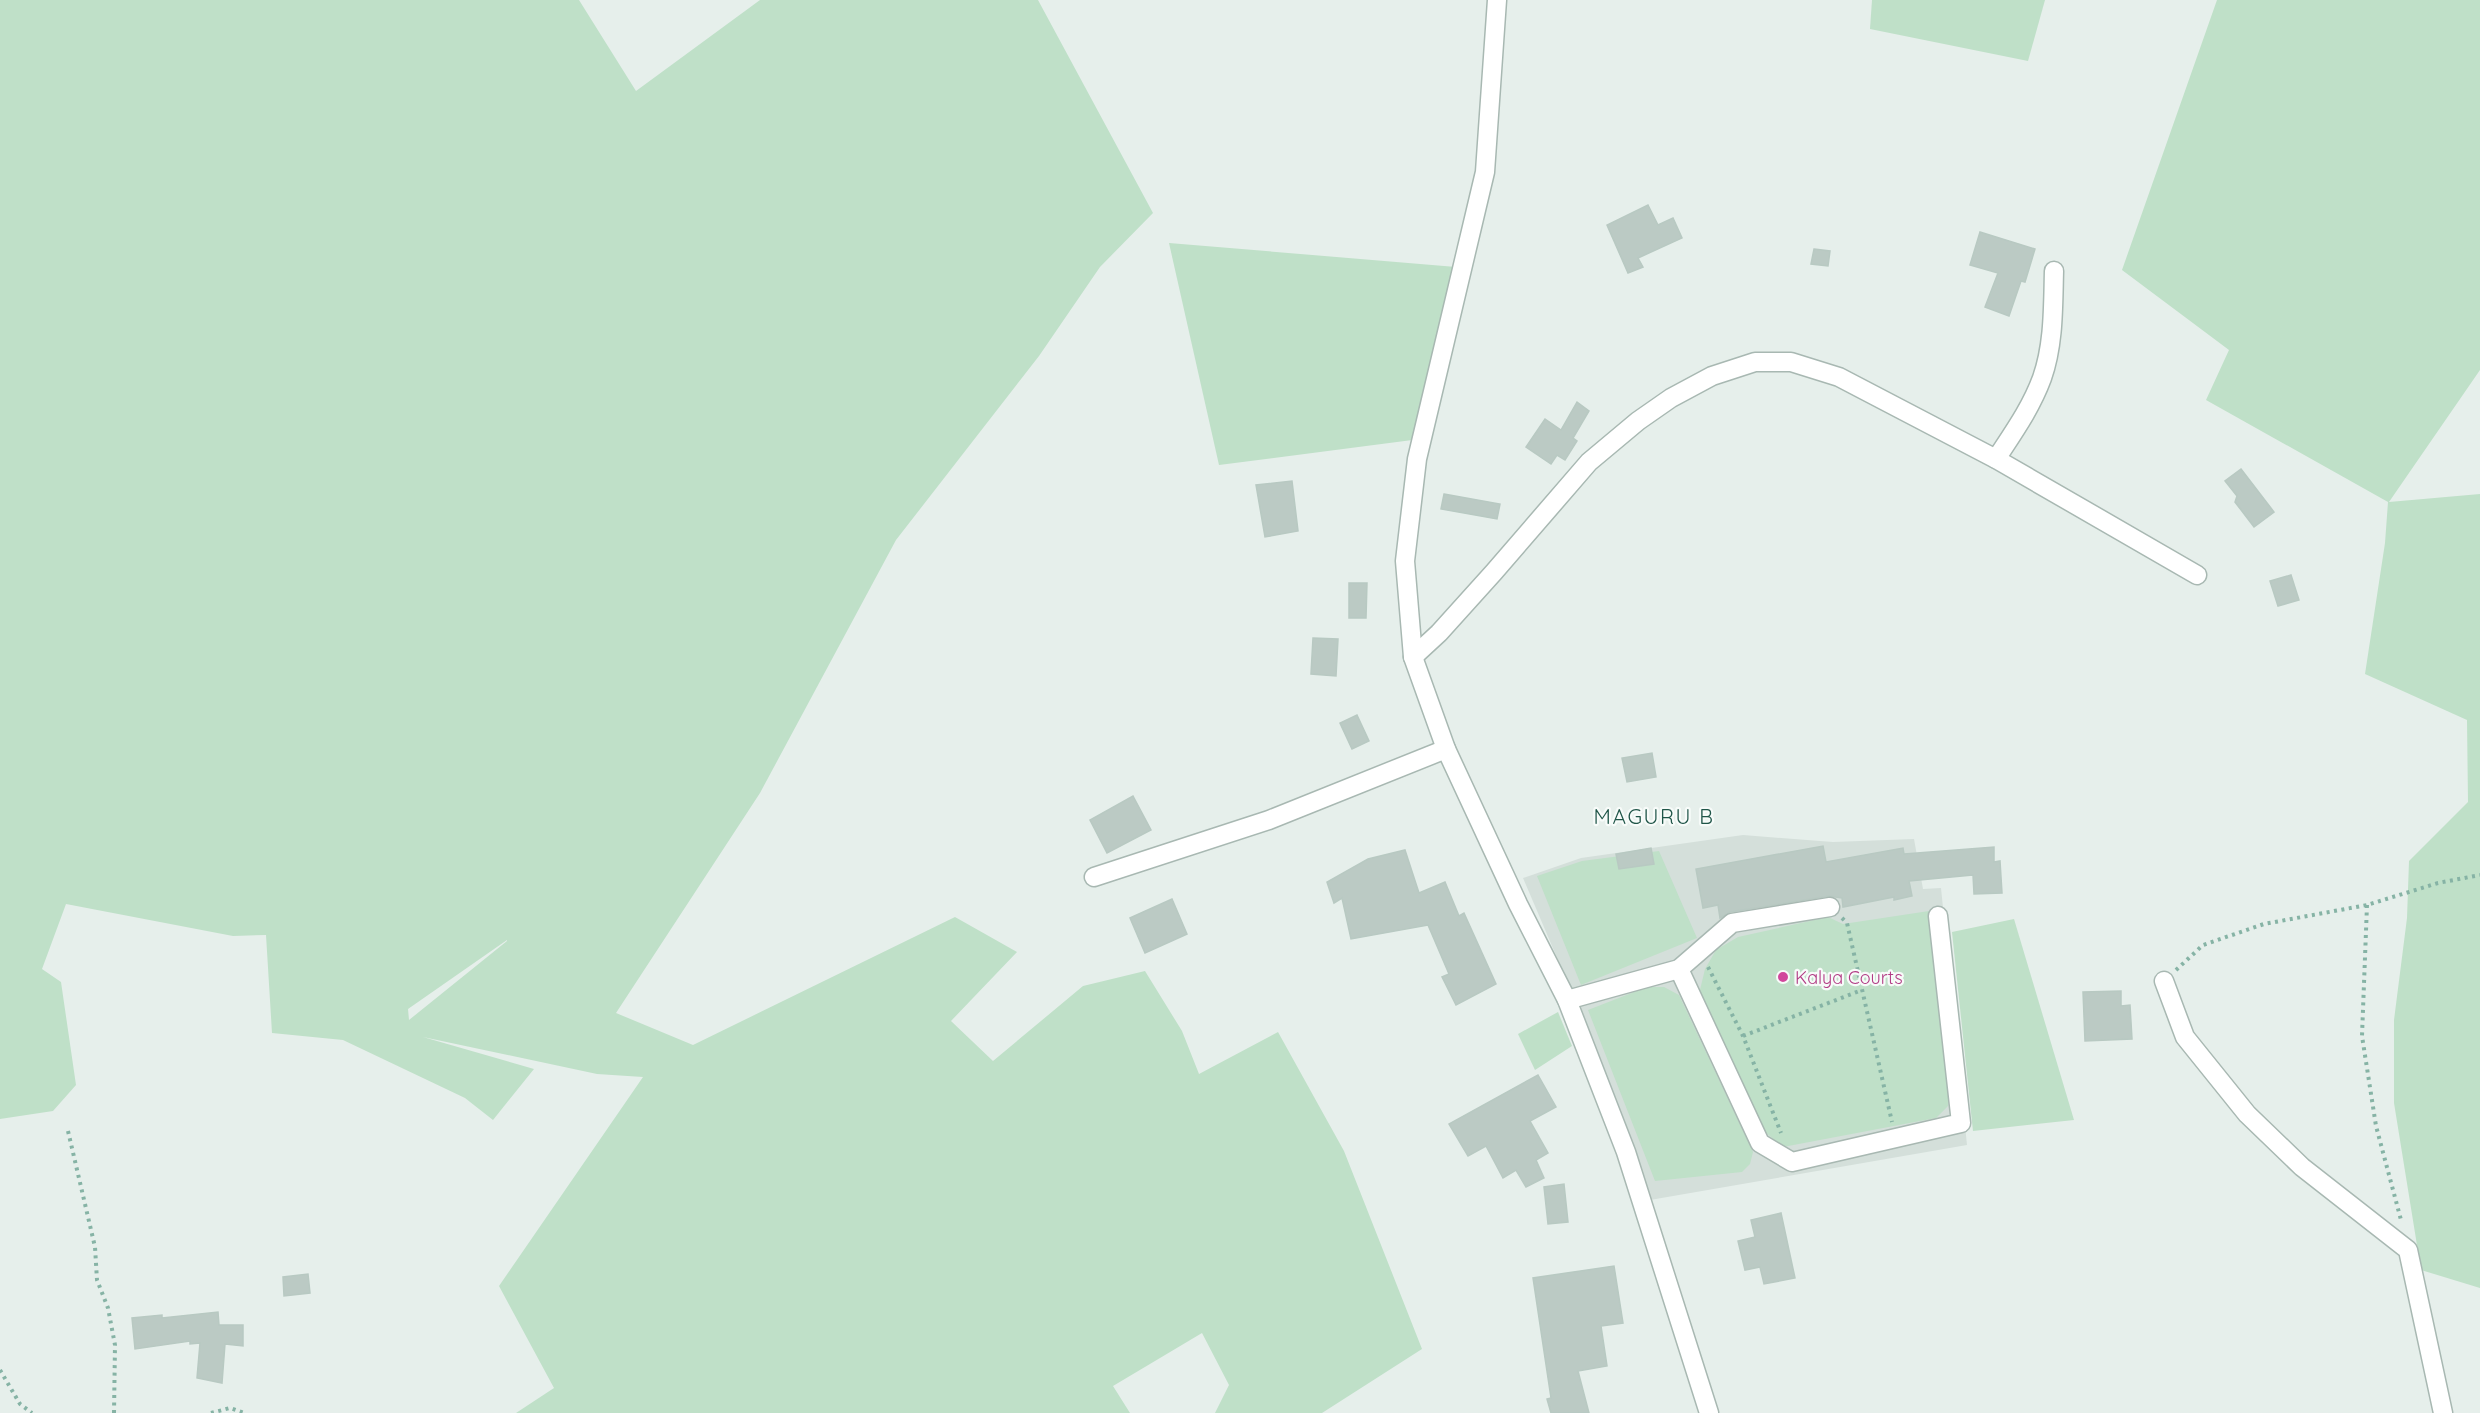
<svg xmlns="http://www.w3.org/2000/svg" width="2480" height="1413" font-family="Quicksand,sans-serif">
  <rect width="100%" height="100%" fill="#e6efeb"/>
  <!-- built -->
  <polygon fill="#d4dfda" points="1743,835 1833,842 1914,839 1923,889 1941,888 1967,1145 1650,1200 1578,1007 1523,878 1581,858"/>
  <!-- green -->
  <g fill="#bfe0c8" fill-rule="evenodd">
    <path d="M0,0H579L636,91L760,0H1038L1153,213L1100,267L1039,356L896,540L760,793L616,1013L693,1045L955,917L1017,952L951,1021L993,1061L1083,986L1145,971L1182,1031L1199,1074L1278,1032L1344,1151L1422,1349L1322,1413H1215L1229,1385L1202,1333L1113,1386L1130,1413H516L554,1388L499,1286L643,1077L597,1074L423,1037L534,1069L493,1120L465,1098L343,1040L272,1033L266,935L233,936L66,904L42,969L61,982L76,1085L53,1111L0,1119ZM507,940V941L409,1020L408,1009Z"/>
    <polygon points="1872,0 2045,0 2028,61 1870,29"/>
    <polygon points="2217,0 2480,0 2480,370 2389,502 2480,494 2480,1288 2421,1270 2394,1103 2394,1020 2407,918 2409,861 2468,802 2467,720 2365,674 2385,543 2388,502 2206,400 2229,350 2122,270"/>
    <polygon points="1169,243 1456,267 1420,439 1219,465"/>
    <polygon points="1659,851 1697,938 1581,985 1537,876 1582,861"/>
    <polygon points="1929,911 1949,1094 1948,1106 1936,1118 1783,1147 1765,1132 1754,1114 1699,994 1705,969 1716,950 1738,937 1828,917 1843,924"/>
    <polygon points="2014,919 2074,1120 1973,1131 1952,932"/>
    <polygon points="1647,987 1664,987 1679,995 1753,1152 1750,1164 1742,1172 1655,1181 1588,1010"/>
    <polygon points="1558,1012 1572,1046 1535,1070 1518,1034"/>
  </g>
  <!-- building -->
  <g fill="#bbcac4" stroke="#b8c9c2" stroke-width="1.5">
    <polygon points="1648,205 1658,225 1673,218 1682,238 1638,258 1643,267 1628,273 1607,225"/>
    <polygon points="1980,232 2035,249 2025,282 2021,281 2009,316 1985,307 1998,273 1970,265"/>
    <polygon points="1814,249 1830,251 1828,266 1811,264"/>
    <polygon points="1577,402 1589,411 1573,438 1577,441 1565,460 1557,455 1551,464 1526,447 1545,419 1561,430"/>
    <polygon points="2241,469 2274,512 2254,527 2235,502 2237,496 2225,481"/>
    <polygon points="1292,481 1298,531 1265,537 1256,485"/>
    <polygon points="1444,494 1500,504 1497,519 1441,509"/>
    <polygon points="2291,575 2299,600 2278,606 2270,581"/>
    <polygon points="1349,583 1367,583 1366,618 1349,618"/>
    <polygon points="1313,638 1338,639 1336,676 1311,674"/>
    <polygon points="1357,715 1369,741 1352,749 1340,723"/>
    <polygon points="1652,753 1656,777 1627,782 1622,758"/>
    <polygon points="1133,796 1151,830 1107,853 1090,820"/>
    <polygon points="1823,846 1826,862 1903,848 1904,854 1994,847 1994,862 2000,861 2002,893 1974,894 1973,875 1909,881 1912,896 1894,900 1894,897 1843,907 1842,898 1829,896 1730,912 1720,918 1718,905 1703,908 1696,869"/>
    <polygon points="1651,848 1654,864 1619,869 1616,854"/>
    <polygon points="1405,850 1419,893 1445,882 1459,916 1464,913 1496,984 1456,1005 1442,977 1449,974 1428,925 1351,939 1342,898 1334,903 1327,882 1368,859"/>
    <polygon points="1172,899 1187,934 1145,953 1130,918"/>
    <polygon points="2121,991 2121,1006 2130,1005 2132,1039 2085,1041 2083,992"/>
    <polygon points="1538,1075 1556,1107 1530,1121 1548,1153 1536,1160 1544,1178 1526,1187 1516,1170 1503,1178 1486,1146 1468,1156 1449,1124"/>
    <polygon points="1564,1184 1568,1222 1548,1224 1544,1187"/>
    <polygon points="1781,1213 1795,1278 1764,1284 1760,1267 1745,1270 1738,1241 1755,1237 1751,1220"/>
    <polygon points="1614,1266 1623,1323 1601,1326 1607,1366 1578,1371 1589,1413 1551,1413 1547,1399 1551,1398 1533,1278"/>
    <polygon points="308,1274 310,1293 284,1296 283,1277"/>
    <polygon points="218,1312 219,1325 243,1325 243,1346 225,1344 222,1383 197,1378 200,1343 190,1344 190,1341 135,1349 132,1318 162,1315 162,1318"/>
  </g>
  <g fill="none" stroke-linecap="round" stroke-linejoin="round">
    <!-- minor casing -->
    <g stroke="#a8b8b2" stroke-width="21">
      <g id="minor">
        <polyline points="1497,0 1485,172 1417,459 1405,561 1413,657 1446,749 1518,904 1567,1000 1626,1152 1709,1413"/>
        <path d="M1996,459C2013,433 2031,408 2042,378C2054,344 2053,306 2054,271"/>
        <polyline points="1413,657 1439,633 1494,572 1589,462 1638,421 1671,398 1712,376 1755,362 1791,362 1839,377 1996,459 2197,575"/>
        <polyline points="1094,877 1269,820 1446,749"/>
        <polyline points="1679,969 1760,1143 1792,1162 1961,1123 1938,916"/>
        <polyline points="2164,981 2185,1037 2247,1114 2302,1167 2408,1250 2443,1413"/>
        <polyline points="1567,1000 1679,969 1732,923 1830,907"/>
      </g>
    </g>
    <!-- path -->
    <g stroke="#86b3a5" stroke-width="4" stroke-dasharray="3 4.5" stroke-linecap="butt">
      <polyline points="2367,905 2362,1036 2376,1126 2401,1220"/>
      <polyline points="1842,918 1847,923 1892,1122"/>
      <polyline points="1708,967 1743,1036 1781,1133"/>
      <polyline points="2176,970 2203,945 2264,924 2367,905 2438,883 2480,875"/>
      <polyline points="1743,1036 1862,990"/>
      <polyline points="68,1131 95,1247 97,1280 108,1308 115,1345 114,1413"/>
      <polyline points="0,1370 20,1404 32,1413"/>
      <polyline points="211,1413 230,1408 244,1413"/>
    </g>
    <!-- minor -->
    <use href="#minor" stroke="#fff" stroke-width="18"/>
  </g>
  <!-- markers -->
  <circle fill="#d1479c" stroke="#f7fbf9" stroke-width="2" cx="1783" cy="977" r="6"/>
  <g text-anchor="middle" dominant-baseline="central" stroke-width="4.5" stroke-linejoin="round" paint-order="stroke">
    <!-- hotel labels -->
    <g font-size="18" fill="#b23c85" stroke="#f7fbf9" text-anchor="start">
      <text x="1795" y="977">Kalya Courts</text>
    </g>
    <!-- quarter labels -->
    <g font-size="21" letter-spacing="1.5" fill="#1f5548" stroke="#f7fbf9">
      <text x="1654" y="816">MAGURU B</text>
    </g>
  </g>
</svg>
